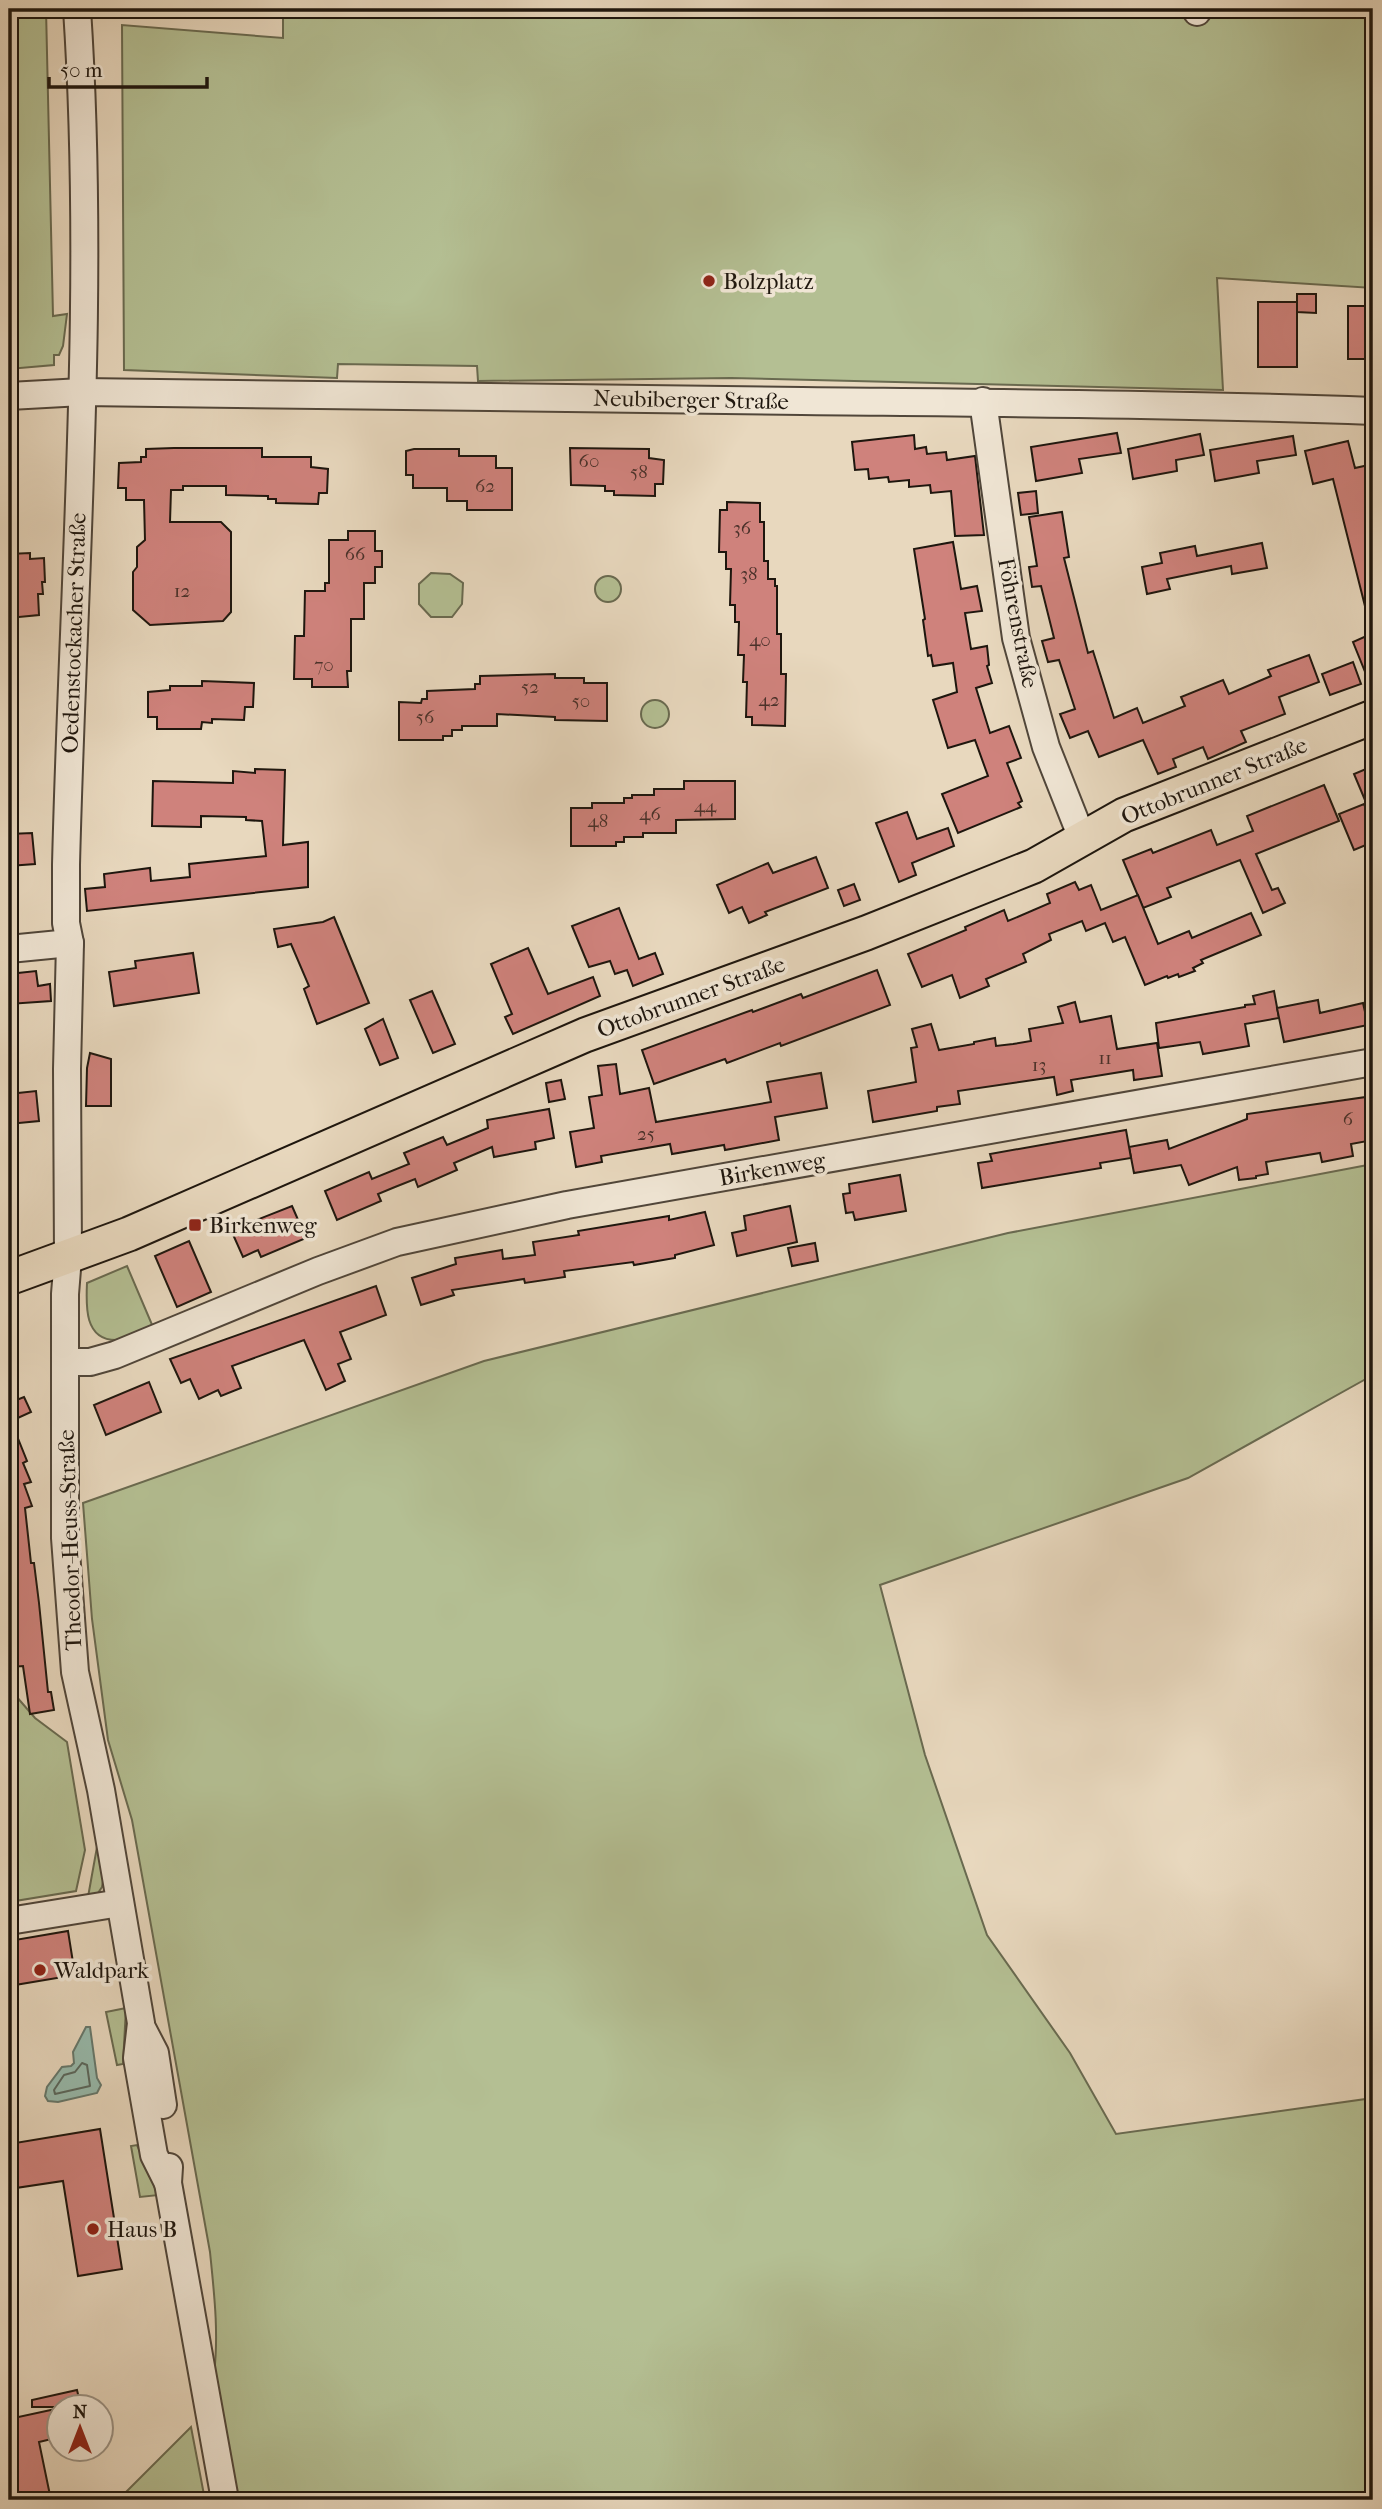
<svg xmlns="http://www.w3.org/2000/svg" width="1382" height="2509" font-family="'IM FELL French Canon',serif">
  <rect width="100%" height="100%" fill="#e8d8be"/>
  <filter id="stains"><feTurbulence type="fractalNoise" baseFrequency=".00286" numOctaves="4"/><feColorMatrix values="0 0 0 0 .2 0 0 0 0 .09 0 0 0 0 .02 0 0 0 .5 -.17"/></filter>
  <radialGradient id="worn" r=".72"><stop offset=".6" stop-color="#630" stop-opacity="0"/><stop offset="1" stop-color="#630" stop-opacity=".3"/></radialGradient>
  <!-- green -->
  <g fill="#b4bf93" stroke="#696a50" stroke-width="2">
    <polygon points="9,9 46,9 53,316 67,314 63,346 59,355 54,355 54,365 9,369"/>
    <polygon points="283,9 1111,9 1113,16 1373,18 1373,288 1217,278 1223,390 731,378 478,381 477,366 338,364 337,378 124,370 122,25 283,38"/>
    <polygon points="431,573 450,574 463,583 462,604 452,617 431,617 419,604 419,584"/>
    <circle cx="608" cy="589" r="13"/>
    <circle cx="655" cy="714" r="14"/>
    <path d="M1373,1164V1375L1188,1478L880,1585L925,1755L987,1935L1070,2053L1116,2134L1373,2098V2500H238L214,2374C219,2333 214,2292 210,2252L132,1820L108,1740L92,1619L83,1503L484,1361L1008,1233Z"/>
    <path d="M127,1266L153,1327C142,1331 127,1339 116,1340C84,1340 86,1305 87,1283Z"/>
    <polygon points="9,1688 35,1718 67,1742 85,1850 76,1891 9,1902"/>
    <polygon points="97,1847 104,1875 102,1887 98,1893 88,1897"/>
    <polygon points="126,2008 123,2064 117,2065 106,2012"/>
    <polygon points="137,2145 159,2195 140,2197 131,2146"/>
    <polygon points="191,2427 205,2500 118,2500"/>
  </g>
  <!-- water -->
  <polygon fill="#98bbad" stroke="#67796d" stroke-width="2" points="86,2027 90,2027 97,2078 101,2085 97,2093 58,2102 48,2101 45,2096 47,2087 62,2067 71,2066 74,2063 73,2052"/>
  <g fill="none" stroke-linecap="round" stroke-linejoin="round">
    <!-- shore -->
    <polygon stroke="#5b685e" stroke-width="2" points="82,2063 87,2065 90,2086 55,2094 54,2090 64,2075 75,2072"/>
  </g>
  <!-- building -->
  <g fill="#cf827c" stroke="#1e160e" stroke-width="2">
    <polygon points="1297,294 1316,294 1316,313 1297,312"/>
    <rect x="1258" y="302" width="39" height="65"/>
    <rect x="1348" y="306" width="25" height="53"/>
    <polygon points="1117,433 1121,453 1079,459 1082,473 1036,481 1031,447"/>
    <polygon points="1200,434 1204,455 1176,460 1177,471 1133,479 1128,449"/>
    <polygon points="914,435 915,449 926,447 927,454 946,452 947,460 975,456 984,535 955,536 951,491 931,493 930,485 909,487 909,480 889,482 888,477 869,479 868,469 855,470 852,442"/>
    <polygon points="1293,436 1296,455 1257,461 1259,473 1215,481 1210,450"/>
    <polygon points="1348,441 1355,468 1373,464 1373,613 1367,614 1333,479 1313,484 1305,451"/>
    <polygon points="174,448 262,448 262,457 311,457 311,467 328,469 327,493 319,493 318,504 276,503 276,499 268,499 268,496 226,495 226,486 183,486 183,490 171,490 170,522 221,522 231,532 231,612 223,621 150,625 133,610 133,572 137,567 137,547 145,540 144,500 126,500 126,488 118,488 119,463 141,462 141,457 146,457 146,449"/>
    <polygon points="570,448 649,449 649,458 664,460 663,484 655,484 655,496 614,495 614,491 605,491 605,486 571,485"/>
    <polygon points="414,449 459,449 459,456 496,456 496,468 512,468 512,510 467,510 467,501 447,501 447,488 413,488 413,475 406,475 406,451"/>
    <polygon points="1036,491 1038,513 1021,515 1018,493"/>
    <polygon points="727,502 760,503 760,522 764,522 764,561 768,561 768,579 775,579 775,586 777,586 777,634 781,634 781,674 786,674 785,726 752,725 752,717 746,717 747,682 743,682 744,655 738,655 739,622 735,622 735,605 730,605 731,569 726,569 726,552 719,552 720,510 727,510"/>
    <polygon points="1062,512 1069,557 1064,558 1088,653 1093,651 1114,718 1137,708 1143,723 1185,706 1181,697 1223,680 1229,694 1271,676 1268,670 1309,655 1319,682 1279,697 1285,714 1241,731 1246,742 1208,759 1203,747 1173,759 1176,767 1158,774 1143,740 1099,757 1088,731 1070,738 1060,714 1075,709 1059,660 1048,662 1042,641 1054,638 1041,586 1032,587 1029,567 1037,566 1029,517"/>
    <polygon points="348,531 375,531 375,551 382,551 382,567 375,567 375,583 364,583 364,619 351,619 351,671 347,671 348,687 312,687 312,679 294,679 295,636 304,636 305,591 325,591 325,583 329,583 329,540 348,540"/>
    <polygon points="953,542 961,589 977,586 982,611 965,613 971,649 987,646 989,665 987,666 992,683 976,688 990,733 1009,726 1021,758 1007,763 1022,801 1018,803 1021,807 958,833 942,794 988,776 975,740 948,748 933,700 957,692 953,663 933,666 931,655 928,656 923,620 925,619 914,549"/>
    <polygon points="1262,543 1267,568 1232,574 1231,566 1167,579 1170,589 1147,594 1142,567 1162,563 1160,553 1195,546 1197,556"/>
    <polygon points="30,553 30,559 44,558 45,582 42,582 43,594 38,594 39,615 9,618 9,554"/>
    <polygon points="1373,633 1373,689 1372,689 1353,642"/>
    <polygon points="1353,662 1361,684 1330,695 1322,674"/>
    <polygon points="555,674 555,678 584,678 584,683 607,683 607,721 555,720 555,717 497,714 497,726 462,726 462,730 452,730 452,736 443,736 443,740 399,740 399,702 421,703 422,699 427,699 427,691 475,689 475,684 480,684 480,676"/>
    <polygon points="202,681 254,683 253,707 245,707 244,720 212,719 212,723 202,722 201,729 157,729 157,717 148,717 148,692 170,690 170,686 202,686"/>
    <polygon points="1373,766 1373,819 1354,774"/>
    <polygon points="255,769 285,770 283,845 308,842 308,887 87,911 85,889 105,887 104,874 150,868 151,881 190,877 189,864 266,856 262,821 246,820 246,817 201,816 201,827 152,826 153,781 233,783 233,771 255,773"/>
    <polygon points="684,781 735,781 735,819 676,820 676,833 643,833 643,837 624,837 624,842 616,842 616,846 571,846 571,808 592,808 592,803 624,803 624,798 632,798 632,795 654,795 654,789 684,789"/>
    <polygon points="1324,785 1339,821 1256,854 1272,890 1278,888 1285,903 1263,913 1240,860 1167,888 1171,897 1143,908 1123,860 1151,849 1153,853 1211,830 1217,845 1253,831 1247,816"/>
    <polygon points="1364,804 1373,826 1373,842 1354,850 1339,814"/>
    <polygon points="907,812 917,839 948,828 954,846 912,863 916,875 899,882 876,823"/>
    <polygon points="32,833 35,864 9,866 9,834"/>
    <polygon points="816,857 828,888 765,912 767,915 749,923 742,907 729,913 717,885 768,863 773,873"/>
    <polygon points="1075,882 1079,890 1091,885 1101,910 1138,895 1158,944 1189,931 1192,938 1251,913 1261,935 1201,960 1203,963 1193,968 1195,971 1179,977 1178,974 1168,978 1167,976 1145,985 1125,937 1113,942 1105,923 1086,931 1082,921 1049,934 1051,940 1023,954 1026,962 986,979 989,986 960,998 952,975 922,987 908,954 966,930 965,927 1004,910 1008,921 1050,903 1047,894"/>
    <polygon points="854,884 860,900 844,906 838,890"/>
    <polygon points="619,908 639,959 655,953 663,974 633,986 627,970 615,974 610,961 589,967 572,926"/>
    <polygon points="334,917 369,1003 317,1024 304,989 309,986 291,944 278,947 274,929 323,922"/>
    <polygon points="528,948 548,994 593,977 600,996 513,1034 505,1017 512,1014 491,964"/>
    <polygon points="193,953 199,993 114,1006 109,972 136,968 135,961"/>
    <polygon points="877,970 890,1005 781,1046 780,1043 727,1063 725,1059 654,1084 642,1050 752,1010 753,1012 801,994 803,998"/>
    <polygon points="36,971 38,986 50,984 51,1001 9,1004 9,974"/>
    <polygon points="432,991 455,1044 433,1053 410,1000"/>
    <polygon points="1274,991 1279,1018 1245,1024 1249,1046 1203,1054 1200,1042 1159,1048 1156,1023 1245,1007 1245,1005 1255,1004 1253,996"/>
    <polygon points="1318,1000 1320,1013 1363,1003 1368,1025 1284,1042 1277,1008"/>
    <polygon points="1075,1002 1080,1022 1111,1016 1117,1049 1157,1043 1162,1076 1134,1080 1133,1070 1071,1080 1073,1091 1057,1095 1054,1077 958,1091 960,1104 937,1107 937,1111 873,1122 868,1091 916,1082 911,1048 917,1047 912,1029 931,1024 939,1050 974,1044 974,1042 995,1038 996,1046 1013,1044 1031,1041 1029,1029 1063,1023 1058,1007"/>
    <polygon points="383,1019 398,1058 380,1065 365,1029"/>
    <polygon points="90,1053 111,1059 111,1106 86,1106 87,1068"/>
    <polygon points="616,1064 620,1094 649,1088 656,1122 771,1102 767,1082 821,1073 827,1108 775,1117 779,1140 725,1150 724,1145 672,1154 670,1144 601,1156 602,1162 576,1167 570,1132 594,1128 589,1097 602,1095 598,1066"/>
    <polygon points="561,1080 565,1099 549,1102 546,1083"/>
    <polygon points="36,1091 39,1121 9,1124 9,1094"/>
    <polygon points="1373,1096 1373,1140 1351,1144 1353,1156 1322,1162 1320,1153 1266,1162 1268,1174 1256,1176 1256,1178 1239,1180 1237,1167 1189,1185 1181,1165 1134,1173 1129,1147 1167,1140 1169,1149 1247,1119 1247,1114"/>
    <polygon points="549,1109 554,1138 535,1142 536,1149 494,1157 492,1147 454,1163 457,1170 418,1187 415,1179 395,1187 378,1194 381,1201 337,1220 325,1191 369,1172 372,1179 409,1164 404,1153 443,1137 447,1145 488,1128 487,1120"/>
    <polygon points="1126,1130 1131,1158 1100,1163 1101,1168 982,1188 978,1163 992,1161 990,1154"/>
    <polygon points="900,1175 906,1211 855,1220 853,1212 846,1213 843,1194 850,1193 849,1184"/>
    <polygon points="292,1206 306,1238 261,1257 258,1250 243,1257 231,1230"/>
    <polygon points="790,1206 797,1242 737,1256 732,1233 746,1230 744,1216"/>
    <polygon points="705,1212 714,1245 675,1255 675,1258 634,1265 633,1262 564,1271 565,1277 525,1283 524,1279 452,1290 454,1295 421,1305 412,1278 456,1264 455,1258 502,1250 503,1259 535,1255 533,1242 579,1235 578,1231 669,1216 669,1220"/>
    <polygon points="189,1241 211,1292 177,1307 155,1256"/>
    <polygon points="815,1243 818,1261 792,1266 788,1248"/>
    <polygon points="376,1286 386,1315 340,1332 351,1359 338,1364 345,1381 326,1390 304,1340 232,1366 241,1388 221,1396 218,1390 199,1399 190,1379 181,1383 170,1359"/>
    <polygon points="149,1382 161,1412 106,1435 94,1405"/>
    <polygon points="24,1397 31,1412 11,1421 27,1461 23,1463 31,1482 24,1484 32,1506 25,1508 31,1563 34,1563 39,1603 48,1692 51,1692 54,1710 30,1714 23,1666 11,1667 9,1643 9,1403"/>
    <polygon points="68,1931 75,1975 9,1986 9,1941"/>
    <polygon points="100,2129 122,2269 78,2276 63,2181 9,2189 9,2144"/>
    <polygon points="77,2390 81,2407 32,2407 32,2400"/>
    <polygon points="60,2408 60,2437 39,2442 51,2500 9,2500 9,2419"/>
  </g>
  <g fill="none" stroke-linecap="round" stroke-linejoin="round">
    <!-- minor casing -->
    <g stroke="#50463a" stroke-width="30">
      <g id="minor">
        <path d="M77,9C96,294 73,580 66,865V923L70,943L67,1069L68,1257L65,1294V1538L75,1672L101,1790L141,2023L137,2058L154,2155L168,2183"/>
        <polyline points="1197,12 1197,9"/>
        <path d="M9,396L82,392C322,396 562,400 802,401C993,403 1183,404 1373,411"/>
        <polyline points="983,401 1016,638 1046,747 1082,838"/>
        <polyline points="9,949 70,943"/>
        <polyline points="66,1362 90,1362 115,1355 318,1271 397,1242 567,1205 1373,1062"/>
        <polyline points="9,1921 120,1903"/>
        <polyline points="141,2026 155,2053 163,2105"/>
        <polyline points="169,2167 168,2183 225,2500"/>
      </g>
    </g>
    <!-- major casing -->
    <g stroke="#1e160e" stroke-width="37">
      <polyline id="major" points="9,1278 129,1234 585,1035 866,933 1034,866 1124,815 1373,717"/>
    </g>
    <!-- minor -->
    <use href="#minor" stroke="#f0e6d5" stroke-width="26"/>
    <!-- major -->
    <use href="#major" stroke="#e8d8be" stroke-width="33"/>
  </g>
  <!-- markers -->
  <g fill="#8f2418" stroke="#f0e6d5" stroke-width="2.5">
    <circle cx="709" cy="281" r="7"/>
    <rect x="188" y="1218" width="14" height="14" rx="3.5"/>
    <circle cx="40" cy="1970" r="7"/>
    <circle cx="93" cy="2229" r="7"/>
  </g>
  <g text-anchor="middle" dominant-baseline="central" stroke-width="7" stroke-linejoin="round" paint-order="stroke">
    <!-- number labels -->
    <g font-size="19" fill="#4a312a">
      <text x="589" y="461">60</text>
      <text x="639" y="472">58</text>
      <text x="485" y="486">62</text>
      <text x="742" y="528">36</text>
      <text x="355" y="554">66</text>
      <text x="749" y="574">38</text>
      <text x="182" y="591">12</text>
      <text x="760" y="640">40</text>
      <text x="324" y="665">70</text>
      <text x="530" y="687">52</text>
      <text x="769" y="700">42</text>
      <text x="581" y="701">50</text>
      <text x="425" y="717">56</text>
      <text x="705" y="806">44</text>
      <text x="650" y="814">46</text>
      <text x="598" y="821">48</text>
      <text x="1105" y="1058">11</text>
      <text x="1039" y="1065">13</text>
      <text x="1348" y="1119">6</text>
      <text x="646" y="1134">25</text>
    </g>
    <!-- poi labels -->
    <g font-size="23" fill="#1e160e" stroke="#f0e6d5" text-anchor="start">
      <text x="723" y="281">Bolzplatz</text>
      <text x="209" y="1225">Birkenweg</text>
      <text x="54" y="1970">Waldpark</text>
      <text x="107" y="2229">Haus B</text>
    </g>
    <!-- street labels -->
    <g font-size="23" fill="#1e160e" stroke="#f0e6d5">
      <text transform="translate(691 400) rotate(1)">Neubiberger Straße</text>
      <text transform="translate(1018 623) rotate(79)">Föhrenstraße</text>
      <text transform="translate(74 633) rotate(-88)">Oedenstockacher Straße</text>
      <text transform="translate(1214 781) rotate(-22)">Ottobrunner Straße</text>
      <text transform="translate(691 997) rotate(-20)">Ottobrunner Straße</text>
      <text transform="translate(772 1169) rotate(-10)">Birkenweg</text>
      <text transform="translate(70 1540) rotate(-92)">Theodor-Heuss-Straße</text>
    </g>
  </g>
  <!-- margin -->
  <rect width="1382" height="2509" fill="none" stroke="#e8d8be" stroke-width="35"/>
  <rect x="10" y="10" width="1361" height="2488" fill="none" stroke="#1e160e" stroke-width="3.5"/>
  <rect x="18" y="18" width="1347" height="2474" fill="none" stroke="#1e160e" stroke-width="2"/>
  <!-- north arrow -->
  <g transform="translate(80 2428)"><circle r="33" fill="#f0e6d5" stroke="#9c9385" stroke-width="2"/>
  <path d="M0-5L12 26L0 18L-12 26Z" fill="#8f2418"/>
  <text y="-10" font-size="19" font-weight="bold" text-anchor="middle" fill="#1e160e">N</text>
  </g>
  <!-- scale -->
  <path d="M49 77v10h158v-10" fill="none" stroke="#1e160e" stroke-width="3.5"/>
  <text x="60" y="77" font-size="21" fill="#1e160e" stroke="#f0e6d5" stroke-width="5" paint-order="stroke">50 m</text>
  <rect width="100%" height="100%" filter="url(#stains)"/>
  <rect width="100%" height="100%" fill="url(#worn)"/>
</svg>
